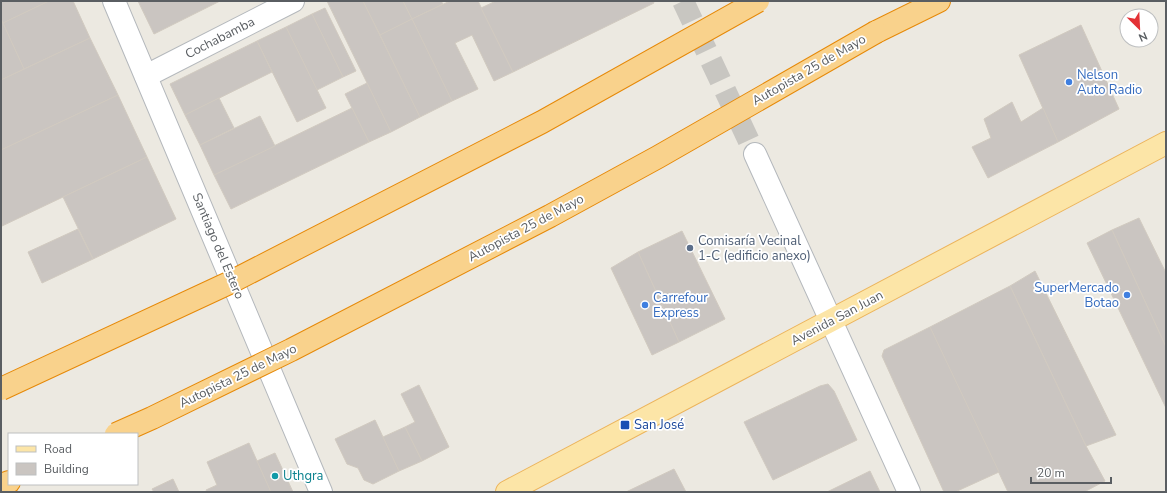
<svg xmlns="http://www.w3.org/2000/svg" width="1167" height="493" font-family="'Nunito Sans',sans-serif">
  <rect width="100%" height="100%" fill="#ece9e1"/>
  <!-- building -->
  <g fill="#cac5c1" stroke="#d1cac0">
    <polygon points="1,1 49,1 3,23 1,19"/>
    <polygon points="49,1 73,1 90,38 24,69 3,23"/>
    <polygon points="138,1 220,1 154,34"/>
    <polygon points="327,1 363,1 420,117 391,132"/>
    <polygon points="363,1 403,1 412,19 380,35"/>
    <polygon points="403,1 441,1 443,4 412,19"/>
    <polygon points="450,1 478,1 513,72 494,81 472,35 455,43 478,89 452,101 412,19"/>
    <polygon points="496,1 653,1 654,3 513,72 481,8"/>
    <polygon points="325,8 356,71 343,77 312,14"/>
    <polygon points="312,14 343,77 317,90 286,27"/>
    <polygon points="1,19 24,69 1,80"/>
    <polygon points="412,19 452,101 420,117 380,35"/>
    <polygon points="1081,25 1119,109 1058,142 1019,55"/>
    <polygon points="286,27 326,108 297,122 257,41"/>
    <polygon points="90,38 118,95 1,150 1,80"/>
    <polygon points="257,41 272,72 185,115 170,84"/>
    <polygon points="367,83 391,132 369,142 345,94"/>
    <polygon points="118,95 147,157 2,226 1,150"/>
    <polygon points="219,98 234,128 200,145 185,115"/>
    <polygon points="1012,102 1021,122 1043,108 1058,142 988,178 972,147 991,138 984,119"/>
    <polygon points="352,108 369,142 231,209 214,175"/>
    <polygon points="260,116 275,146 214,175 200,145"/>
    <polygon points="147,157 176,219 93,259 63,197"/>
    <polygon points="1139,218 1166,273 1166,347 1112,230"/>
    <polygon points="78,229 93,259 42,283 28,252"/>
    <polygon points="1112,230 1166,347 1166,408 1087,243"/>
    <polygon points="682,231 725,319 679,342 638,252"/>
    <polygon points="638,252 679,342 652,355 611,268"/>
    <polygon points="1035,271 1116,435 1086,446 1010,286"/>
    <polygon points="1010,286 1086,446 1105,481 1084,492 1008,492 930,327"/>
    <polygon points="930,327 999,472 955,492 944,492 882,356 884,350"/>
    <polygon points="828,384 834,391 857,440 773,480 744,422 820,386"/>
    <polygon points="419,385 449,447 422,461 405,427 415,422 401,394"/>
    <polygon points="375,420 399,471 373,484 364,480 358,468 347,464 335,439"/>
    <polygon points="405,427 422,461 399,471 383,437"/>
    <polygon points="249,443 271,492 207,492 206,490 217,485 207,462"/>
    <polygon points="275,453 293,492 271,492 257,461"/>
    <polygon points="674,469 686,492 626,492"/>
    <polygon points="870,471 880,492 827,492"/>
    <polygon points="173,479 179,492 154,492 152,489"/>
  </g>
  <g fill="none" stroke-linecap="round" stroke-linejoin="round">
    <!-- minor-tunnel -->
    <polyline stroke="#c8c6c1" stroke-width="22" stroke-dasharray="22 11" stroke-linecap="butt" points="683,1 755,154"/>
    <!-- minor casing -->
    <g stroke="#b4b8bc" stroke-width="24">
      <g id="minor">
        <polyline points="114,1 321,492"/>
        <polyline points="146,76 293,1"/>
        <polyline points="755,154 909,492"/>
      </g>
    </g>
    <!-- major casing -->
    <g stroke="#ecb45b" stroke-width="24">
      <polyline id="major" points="507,492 1166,143"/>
    </g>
    <!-- highway casing -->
    <g stroke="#e68908" stroke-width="24">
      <g id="highway">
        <polyline points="876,32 939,1"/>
        <polyline points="1,485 9,482"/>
      </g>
    </g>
    <!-- minor -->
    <use href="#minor" stroke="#fff" stroke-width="22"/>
    <!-- major -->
    <use href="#major" stroke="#fce5a7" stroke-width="22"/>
    <!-- highway -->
    <use href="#highway" stroke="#f9d28c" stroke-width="22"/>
    <!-- highway-bridge casing -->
    <g stroke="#e68908" stroke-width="24" stroke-linecap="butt">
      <g id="highway-bridge">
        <polyline points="1,389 229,283 542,122 758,1"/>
        <polyline points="116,434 152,418 291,350 550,216 658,157 876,32"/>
      </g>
    </g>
    <!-- highway-bridge -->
    <use href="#highway-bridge" stroke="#f9d28c" stroke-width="22"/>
  </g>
  <!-- markers -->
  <g fill="#3f7fe0" stroke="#fff" stroke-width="1.5">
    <circle cx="1069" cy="82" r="4"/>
    <circle cx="1127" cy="295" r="4"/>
    <circle cx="645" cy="305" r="4"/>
  </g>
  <circle fill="#5c6f8a" stroke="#fff" stroke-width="1.5" cx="690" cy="248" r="4"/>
  <rect fill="#1a4fb4" stroke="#fff" stroke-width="1.5" x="620" y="420" width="10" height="10" rx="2"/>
  <circle fill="#0f9aa8" stroke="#fff" stroke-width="1.5" cx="275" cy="476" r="4"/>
  <g text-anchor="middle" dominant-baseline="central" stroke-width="3.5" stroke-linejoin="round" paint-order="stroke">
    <!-- street labels -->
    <g font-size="13" fill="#5a5e62" stroke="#fff">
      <text transform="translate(220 38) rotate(-27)">Cochabamba</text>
      <text transform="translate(809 70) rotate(-30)">Autopista 25 de Mayo</text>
      <text transform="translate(526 228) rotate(-28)">Autopista 25 de Mayo</text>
      <text transform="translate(218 246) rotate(67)">Santiago del Estero</text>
      <text transform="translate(837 318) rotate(-28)">Avenida San Juan</text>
      <text transform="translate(238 376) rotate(-26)">Autopista 25 de Mayo</text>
    </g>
    <!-- shop labels -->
    <g font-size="13" fill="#366cbe" stroke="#fff" text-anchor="start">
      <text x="1077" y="75">Nelson<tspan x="1077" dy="15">Auto Radio</tspan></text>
      <text x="1119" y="288" text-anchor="end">SuperMercado<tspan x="1119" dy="15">Botao</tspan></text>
      <text x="653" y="298">Carrefour<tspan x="653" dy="15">Express</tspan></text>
    </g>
    <!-- service labels -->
    <g font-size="13" fill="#4e5e75" stroke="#fff" text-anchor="start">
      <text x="698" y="241">Comisaría Vecinal<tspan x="698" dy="15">1-C (edificio anexo)</tspan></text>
    </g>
    <!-- transit labels -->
    <g font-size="13" fill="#164399" stroke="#fff" text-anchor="start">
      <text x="634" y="425">San José</text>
    </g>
    <!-- culture labels -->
    <g font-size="13" fill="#0d838f" stroke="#fff" text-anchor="start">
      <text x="283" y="476">Uthgra</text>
    </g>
  </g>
  <!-- border -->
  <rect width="1167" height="493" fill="none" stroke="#5a5e62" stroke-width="4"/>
  <!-- legend -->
  <rect x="8" y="433" width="130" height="52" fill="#ffffff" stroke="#bdbfc0"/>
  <rect x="16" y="446" width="20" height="6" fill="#fce5a7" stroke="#bdbfc0"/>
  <text x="44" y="453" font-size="12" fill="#5a5e62">Road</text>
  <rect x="16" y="463" width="20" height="12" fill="#cac5c1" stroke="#bdbfc0"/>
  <text x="44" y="473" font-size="12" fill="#5a5e62">Building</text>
  <!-- north arrow -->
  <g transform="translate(1139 28) rotate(156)"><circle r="19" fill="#ffffff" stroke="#bdbfc0"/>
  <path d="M0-3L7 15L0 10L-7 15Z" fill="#e33136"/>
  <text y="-6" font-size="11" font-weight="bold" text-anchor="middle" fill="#5a5e62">N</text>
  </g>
  <!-- scale -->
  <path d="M1031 477v6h80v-6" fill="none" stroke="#5a5e62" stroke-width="2"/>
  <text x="1037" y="477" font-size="12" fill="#5a5e62" stroke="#ffffff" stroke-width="3" paint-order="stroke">20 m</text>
</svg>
